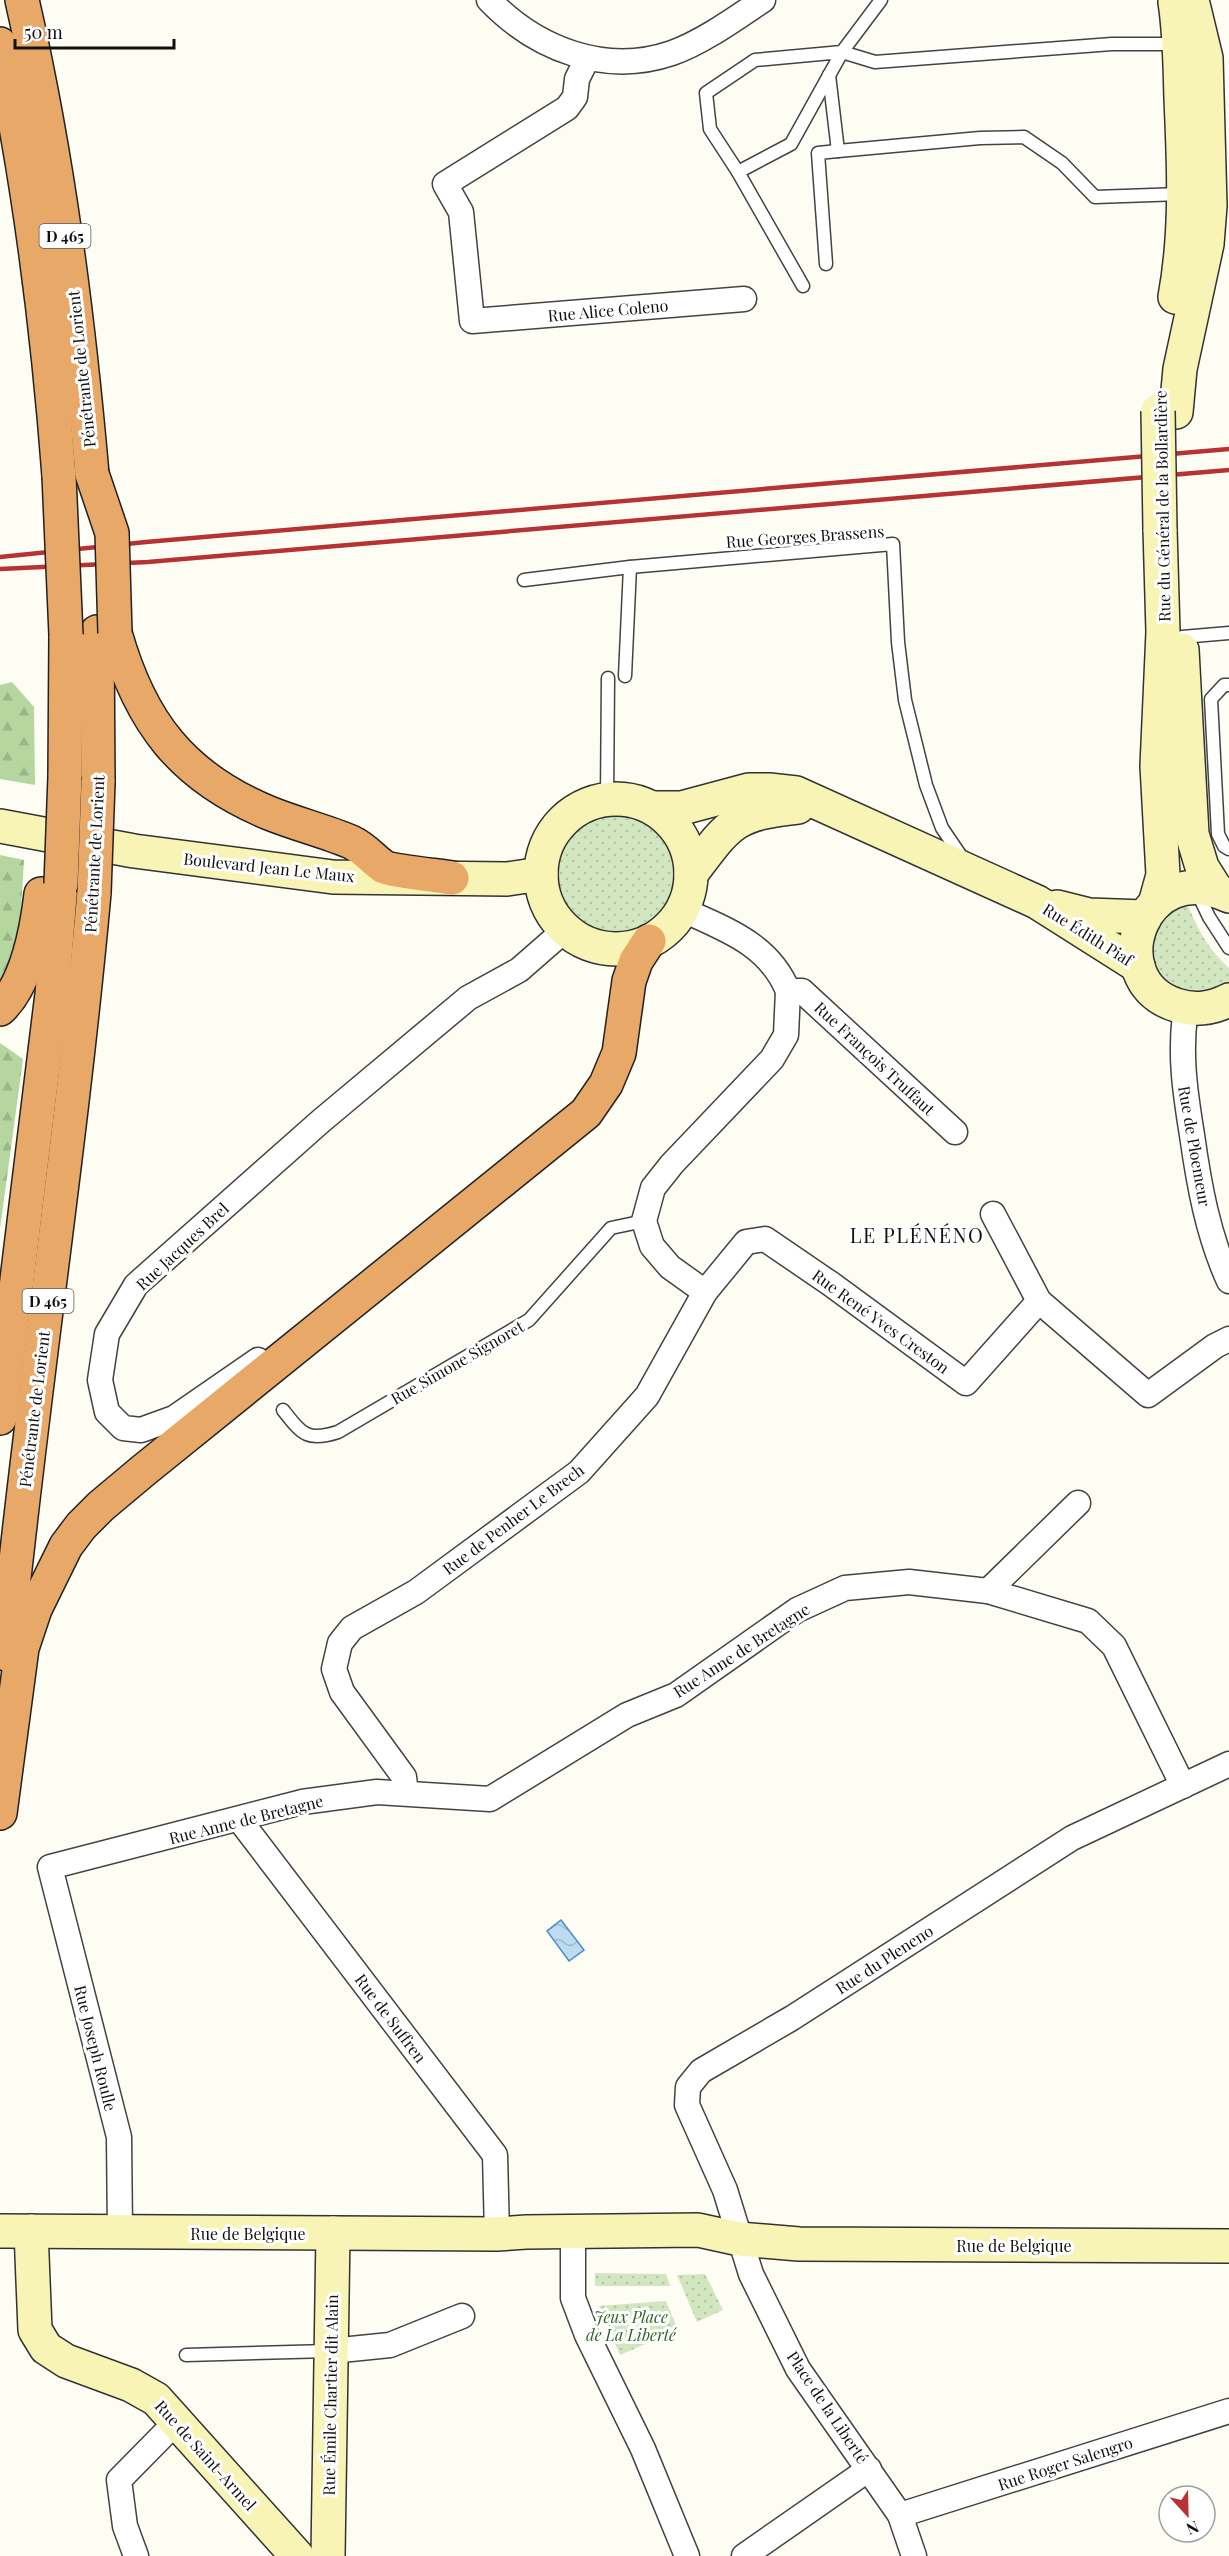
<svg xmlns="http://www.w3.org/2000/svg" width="1229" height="2556" font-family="'Playfair Display',serif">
  <defs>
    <pattern id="grass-dots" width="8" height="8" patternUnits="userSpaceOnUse" patternTransform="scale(1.5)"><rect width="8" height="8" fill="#d2e7c0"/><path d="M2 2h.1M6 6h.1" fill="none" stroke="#b3c5a4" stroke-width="1.8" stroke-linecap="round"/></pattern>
    <pattern id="forest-firs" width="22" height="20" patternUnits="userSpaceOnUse" patternTransform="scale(1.5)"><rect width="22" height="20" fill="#b6d6a0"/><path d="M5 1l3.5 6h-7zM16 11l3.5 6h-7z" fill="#9bb789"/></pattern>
    <pattern id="water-waves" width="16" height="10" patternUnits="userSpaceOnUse" patternTransform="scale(1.5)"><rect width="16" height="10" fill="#bddbf1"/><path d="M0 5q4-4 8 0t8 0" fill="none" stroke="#a1bbce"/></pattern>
  </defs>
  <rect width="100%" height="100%" fill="#fefdf4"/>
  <!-- grass -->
  <g fill="url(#grass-dots)">
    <circle cx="616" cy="874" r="60"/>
    <path d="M1186,900C1196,927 1208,949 1229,968V982L1218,989L1188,994L1164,979L1156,969L1152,959L1151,936L1158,923Z"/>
    <polygon points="595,2273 666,2274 670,2286 595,2286"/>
    <polygon points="705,2274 723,2310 697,2322 677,2275"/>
    <polygon points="666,2301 678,2330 620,2355 599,2306"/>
  </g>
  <!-- forest -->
  <g fill="url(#forest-firs)">
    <polygon points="12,682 34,707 35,785 0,779 0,685"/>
    <polygon points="0,855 24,860 19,943 0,983"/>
    <polygon points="0,1043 23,1059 0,1229"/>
  </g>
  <!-- water -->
  <polygon fill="url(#water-waves)" stroke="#4a8dc2" stroke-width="1.5" points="561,1920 584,1950 569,1961 547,1931"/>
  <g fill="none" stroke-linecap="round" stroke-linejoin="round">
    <!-- lane casing -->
    <g stroke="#434343" stroke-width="15">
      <g id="lane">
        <polyline points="881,0 842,52 791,144 738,172 710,129 706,93 755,60 842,52 875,62 1112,44 1179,44"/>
        <polyline points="829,75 838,151 980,138 1024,137 1062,163 1095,197 1181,194"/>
        <polyline points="738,172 803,286"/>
        <polyline points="826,264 818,153 838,151"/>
        <polyline points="524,580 630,567 893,544 898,642 905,700 926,785 942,828 963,859"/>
        <polyline points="1182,637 1229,633"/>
        <polyline points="625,676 630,567"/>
        <polyline points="1229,685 1224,685 1211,699 1218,834 1224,846 1229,849"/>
        <polyline points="607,799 608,678"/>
        <polyline points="1197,892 1209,917 1229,948"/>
        <path d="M283,1410C302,1434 307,1442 338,1432L529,1320L611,1228L644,1221"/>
        <polyline points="186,2355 329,2351"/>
      </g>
    </g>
    <!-- street casing -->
    <g stroke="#434343" stroke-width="27">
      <g id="street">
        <path d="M489,0C536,49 605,76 672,53C703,42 736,18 763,0"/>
        <polyline points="587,59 577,79 575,97 567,108 445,184 461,212 472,321 744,299"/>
        <path d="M681,909C725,929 769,944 788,991H802L955,1132"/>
        <path d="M1186,1008C1179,1052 1185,1092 1192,1135C1199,1185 1208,1235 1229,1281"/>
        <polyline points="993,1214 1039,1301 1148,1395 1215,1346 1229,1339"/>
        <polyline points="705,1292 670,1267 652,1246 644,1221 653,1188 672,1164 772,1059 786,1035 788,991"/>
        <polyline points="258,1360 174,1418 141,1430 123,1428 107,1412 100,1380 107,1334 136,1285 321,1121 468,998 519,970 566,929"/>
        <polyline points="988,1591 1078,1503"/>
        <polyline points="406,1793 404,1777 342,1692 334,1669 340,1643 352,1628 416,1592 579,1472 647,1396 705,1292 746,1242 765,1239 831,1284 966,1383 1039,1301"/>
        <polyline points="239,1819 495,2155 497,2234"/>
        <polyline points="120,2232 119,2137 50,1867 302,1802 377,1792 490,1799 627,1715 676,1695 797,1610 845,1588 909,1582 988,1591 1088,1621 1114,1646 1183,1786"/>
        <polyline points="573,2245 573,2298 587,2335 643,2449 687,2556"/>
        <polyline points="331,2351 390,2345 462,2316"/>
        <polyline points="900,2515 1229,2411"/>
        <polyline points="136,2556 125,2526 119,2480 177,2421"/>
        <polyline points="744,2556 869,2469"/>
        <polyline points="914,2556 900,2515 798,2369 751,2274 725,2190 687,2105 688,2087 701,2071 792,2018 1072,1838 1229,1764"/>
      </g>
    </g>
    <!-- secondary casing -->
    <g stroke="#323232" stroke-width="36">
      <g id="secondary">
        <path d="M1175,2C1180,34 1180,66 1181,99C1184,165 1187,232 1175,297"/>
        <polyline points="1176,412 1180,369 1207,244 1210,206 1206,58 1192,0"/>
        <polyline points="1182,650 1192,834 1202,867 1217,891"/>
        <circle cx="616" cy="874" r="75"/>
        <polyline points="653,808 682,808 749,790 769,790 796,793 1037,902 1138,966"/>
        <polyline points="0,826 134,851 333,877 507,879 541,874"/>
        <path d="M691,874C729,824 732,814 798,807"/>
        <path d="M1229,896C1142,854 1099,980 1176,1005C1195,1011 1211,1009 1229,1000"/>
        <polyline points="1155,904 1163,875 1157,766 1163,632 1160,529"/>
        <polyline points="1057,907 1089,915 1144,917"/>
        <polyline points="0,2231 497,2234 526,2232 698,2230 739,2239 799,2244 1229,2246"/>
        <polyline points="31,2231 35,2330 46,2348 66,2361 131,2385 156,2399 297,2556"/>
        <polyline points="328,2556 333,2233"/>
      </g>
    </g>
    <!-- highway casing -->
    <g stroke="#212121" stroke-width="36">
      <g id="highway">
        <path d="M22,0C58,157 78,315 92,474"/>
        <path d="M0,44C30,187 48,330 59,476"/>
        <polyline points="97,632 98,782"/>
        <path d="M115,633C140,722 182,777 269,813C296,824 325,831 351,842C366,849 373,860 384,867C392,871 440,876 452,878"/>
        <polyline points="65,776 66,635"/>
        <path d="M0,1009C27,984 37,929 41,894"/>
        <polyline points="0,1418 52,994 61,884"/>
        <path d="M6,1654C31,1400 71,1147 94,893"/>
        <polyline points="0,1813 22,1648 35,1609 66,1546 81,1526 101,1506 144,1470 586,1113 606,1084 619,1053 629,981 636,961 649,941"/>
      </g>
    </g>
    <!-- lane -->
    <use href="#lane" stroke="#fff" stroke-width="12"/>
    <!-- street -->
    <use href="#street" stroke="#fff" stroke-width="24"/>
    <!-- secondary -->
    <use href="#secondary" stroke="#f8f4b5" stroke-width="33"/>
    <!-- highway -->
    <use href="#highway" stroke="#e8a868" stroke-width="33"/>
    <!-- rail -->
    <g stroke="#b53333" stroke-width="4.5">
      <polyline points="0,557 146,542 1229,449"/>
      <polyline points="0,569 148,562 1229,470"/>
    </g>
    <!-- secondary-bridge casing -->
    <g stroke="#323232" stroke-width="36" stroke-linecap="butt">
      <polyline id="secondary-bridge" points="1158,411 1160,529"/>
    </g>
    <!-- highway-bridge casing -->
    <g stroke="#212121" stroke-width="36" stroke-linecap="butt">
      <g id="highway-bridge">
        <polyline points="92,474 112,533 115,633"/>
        <polyline points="59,476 66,635"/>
        <polyline points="61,884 65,776"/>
        <polyline points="94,893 98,782"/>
      </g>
    </g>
    <!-- secondary-bridge -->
    <use href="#secondary-bridge" stroke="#f8f4b5" stroke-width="33"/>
    <!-- highway-bridge -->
    <use href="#highway-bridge" stroke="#e8a868" stroke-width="33"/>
  </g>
  <g text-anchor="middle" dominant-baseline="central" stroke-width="6" stroke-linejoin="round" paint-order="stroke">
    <!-- shield labels -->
    <g fill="#fff" stroke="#585858" stroke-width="1.5">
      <rect x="39.5" y="224" width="51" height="24" rx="4.5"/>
      <rect x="22.5" y="1289" width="51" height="24" rx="4.5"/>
    </g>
    <g font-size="15" font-weight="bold" fill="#101010">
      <text x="65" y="236">D 465</text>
      <text x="48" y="1301">D 465</text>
    </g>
    <!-- street labels -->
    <g font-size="16" fill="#101010" stroke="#fff">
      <text transform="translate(608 310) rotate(-5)">Rue Alice Coleno</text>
      <text transform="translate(81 369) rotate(-96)">Pénétrante de Lorient</text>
      <text transform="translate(1162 506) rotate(-91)">Rue du Général de la Bollardière</text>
      <text transform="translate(805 536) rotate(-4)">Rue Georges Brassens</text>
      <text transform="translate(94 854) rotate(-87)">Pénétrante de Lorient</text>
      <text transform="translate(269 867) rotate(6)">Boulevard Jean Le Maux</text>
      <text transform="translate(1088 934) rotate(32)">Rue Édith Piaf</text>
      <text transform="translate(875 1058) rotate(43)">Rue François Truffaut</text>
      <text transform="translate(1195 1146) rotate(80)">Rue de Ploemeur</text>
      <text transform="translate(182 1246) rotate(-43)">Rue Jacques Brel</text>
      <text transform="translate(881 1321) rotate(36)">Rue René Yves Creston</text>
      <text transform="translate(457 1362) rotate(-30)">Rue Simone Signoret</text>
      <text transform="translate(34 1409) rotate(-83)">Pénétrante de Lorient</text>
      <text transform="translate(513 1519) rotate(-37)">Rue de Penher Le Brech</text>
      <text transform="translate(741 1650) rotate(-33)">Rue Anne de Bretagne</text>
      <text transform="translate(246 1819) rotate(-14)">Rue Anne de Bretagne</text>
      <text transform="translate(884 1959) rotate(-33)">Rue du Pleneno</text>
      <text transform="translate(391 2018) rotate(53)">Rue de Suffren</text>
      <text transform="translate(96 2048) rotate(76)">Rue Joseph Roulle</text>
      <text x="248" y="2233">Rue de Belgique</text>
      <text x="1014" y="2245">Rue de Belgique</text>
      <text transform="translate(330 2395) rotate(-89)">Rue Émile Chartier dit Alain</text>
      <text transform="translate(828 2407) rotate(56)">Place de la Liberté</text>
      <text transform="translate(206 2455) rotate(48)">Rue de Saint-Armel</text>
      <text transform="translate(1065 2463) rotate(-18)">Rue Roger Salengro</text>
    </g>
    <!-- park labels -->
    <g font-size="16" font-style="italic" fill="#2f6325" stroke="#fff">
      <text x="631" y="2316">Jeux Place<tspan x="631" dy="18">de La Liberté</tspan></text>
    </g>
    <!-- quarter labels -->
    <g font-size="20" letter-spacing="1.5" fill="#101010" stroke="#fff">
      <text x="917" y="1234">LE PLÉNÉNO</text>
    </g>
  </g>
  <!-- north arrow -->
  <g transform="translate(1187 2514) rotate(158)"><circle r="28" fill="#ffffff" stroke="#9f9f9f" stroke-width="1.5"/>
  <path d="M0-4.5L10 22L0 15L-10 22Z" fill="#b53333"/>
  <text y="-9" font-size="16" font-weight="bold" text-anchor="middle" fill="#101010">N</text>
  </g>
  <!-- scale -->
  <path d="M15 39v9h159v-9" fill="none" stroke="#101010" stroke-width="3"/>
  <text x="24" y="39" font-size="18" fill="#101010" stroke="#ffffff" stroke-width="4.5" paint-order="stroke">50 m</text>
</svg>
